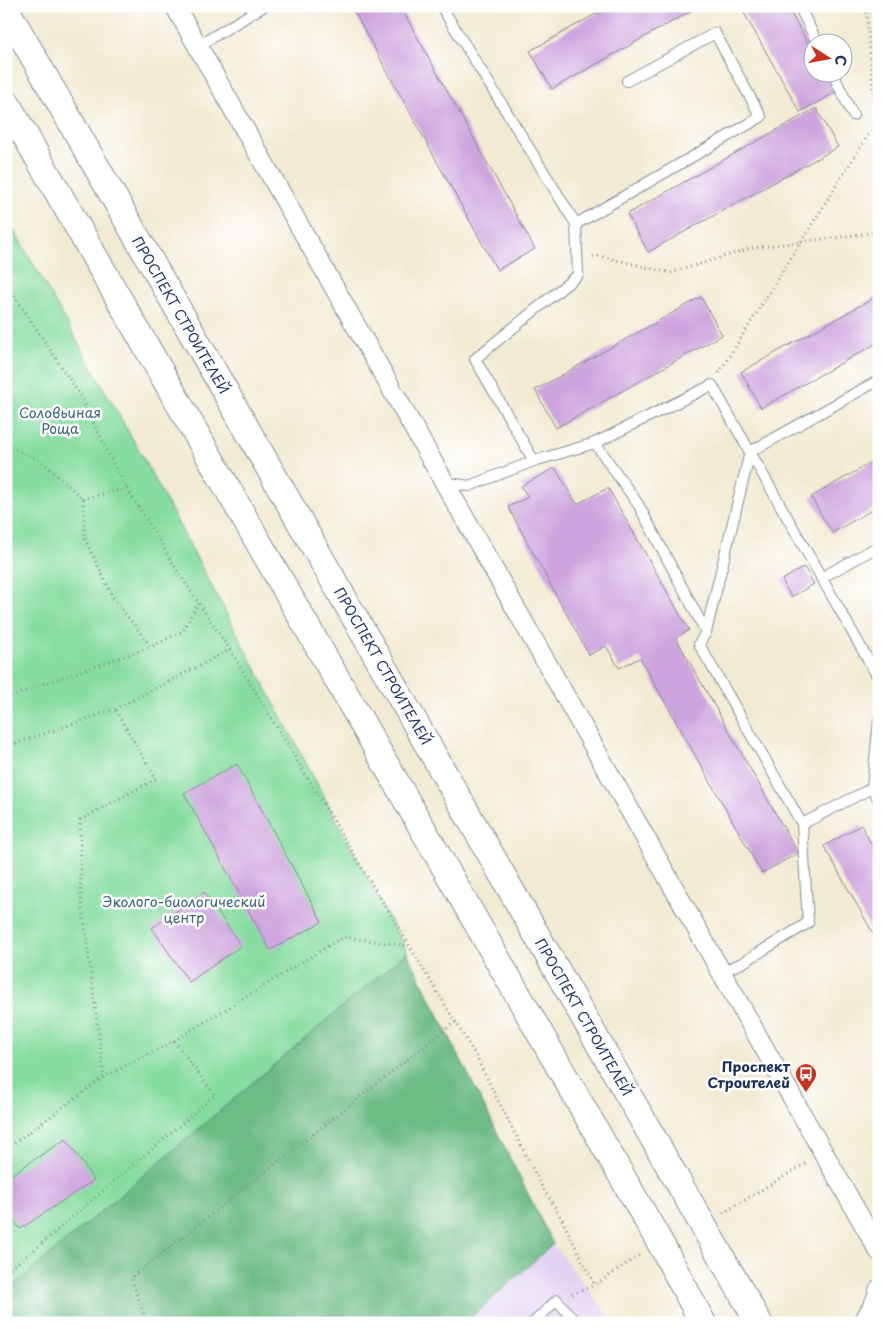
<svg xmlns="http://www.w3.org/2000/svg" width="885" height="1329" font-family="'Playpen Sans',sans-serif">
  <rect width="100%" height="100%" fill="#fff"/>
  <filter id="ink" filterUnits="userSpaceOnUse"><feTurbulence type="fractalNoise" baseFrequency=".02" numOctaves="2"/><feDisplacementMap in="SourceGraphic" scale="10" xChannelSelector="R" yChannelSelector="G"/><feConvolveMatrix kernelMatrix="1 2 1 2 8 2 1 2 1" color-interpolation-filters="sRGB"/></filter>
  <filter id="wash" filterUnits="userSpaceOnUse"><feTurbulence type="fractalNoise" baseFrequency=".0096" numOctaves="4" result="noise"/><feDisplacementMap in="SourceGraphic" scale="20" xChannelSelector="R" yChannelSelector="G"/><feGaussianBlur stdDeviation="1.12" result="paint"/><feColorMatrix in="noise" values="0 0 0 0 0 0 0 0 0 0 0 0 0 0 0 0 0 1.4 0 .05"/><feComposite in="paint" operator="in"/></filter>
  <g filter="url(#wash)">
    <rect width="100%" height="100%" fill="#f2ead2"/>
    <!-- built -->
    <polygon fill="#e3d3f3" points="553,1244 614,1323 465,1323"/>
    <!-- green -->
    <polygon fill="#87dda0" stroke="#51867f" points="6,216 141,454 407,952 6,1292"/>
    <!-- forest -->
    <polygon fill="#6dbc86" stroke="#447672" points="407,952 553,1244 465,1323 6,1323 6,1292"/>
    <g id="blocks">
      <!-- building -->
      <g fill="#cea4de">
        <polygon points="351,6 400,6 535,249 497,270"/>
        <polygon points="610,6 700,6 552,89 530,51"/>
        <polygon points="740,6 787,6 812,51 812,72 825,72 836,92 800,112"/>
        <polygon points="816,108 838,147 648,252 627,214"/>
        <polygon points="879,295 879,342 761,408 741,372"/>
        <polygon points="701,297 722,335 556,428 535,390"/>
        <polygon points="879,458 879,506 832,533 811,497"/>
        <polygon points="555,468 577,504 608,488 689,630 676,638 798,853 762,873 640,658 619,668 606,646 589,655 508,507 528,497 521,486"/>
        <polygon points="804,567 814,584 791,597 782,580"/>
        <polygon points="237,764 322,922 270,950 184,793"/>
        <polygon points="861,825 879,858 879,944 824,846"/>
        <polygon points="204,892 241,946 189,982 152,928"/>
        <polygon points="66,1139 94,1180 20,1229 6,1209 6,1178"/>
      </g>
    </g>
  </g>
  <g filter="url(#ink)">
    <use href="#blocks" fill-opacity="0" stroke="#868c98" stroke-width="1"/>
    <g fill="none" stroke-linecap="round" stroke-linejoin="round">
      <!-- lane casing -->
      <g stroke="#868c98" stroke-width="12">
        <g id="lane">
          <polyline points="441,6 576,224"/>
          <polyline points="799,6 817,42"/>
          <polyline points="198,46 264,6"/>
          <polyline points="832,72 853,115"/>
          <polyline points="627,81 715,33 761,117 576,224 578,275 475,359 534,461 595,443 638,504 706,632 699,644 802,824 808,923 742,963 721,972"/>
          <polyline points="595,443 712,385 879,679"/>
          <polyline points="444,482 469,486 534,461"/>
          <polyline points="821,578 879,546"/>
          <polyline points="706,632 750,452 879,380"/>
          <polyline points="872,788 879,800"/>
          <polyline points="802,824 872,788 879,720"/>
          <polyline points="533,1323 557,1300 576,1323"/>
        </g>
      </g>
      <!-- street casing -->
      <g stroke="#868c98" stroke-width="21">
        <g id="street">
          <polyline points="175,6 879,1251"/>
          <polyline points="863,1323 875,1302 879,1289"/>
        </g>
      </g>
      <!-- secondary casing -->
      <g stroke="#868c98" stroke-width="28">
        <g id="secondary">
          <polyline points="6,9 759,1323"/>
          <polyline points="6,102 663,1248 703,1323"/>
        </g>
      </g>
      <!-- path -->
      <g stroke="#868c98" stroke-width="3" stroke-dasharray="1 4" stroke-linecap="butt">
        <polyline points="593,257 600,256 670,273 752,248 879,232"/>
        <polyline points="6,283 80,395 118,473 182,578 230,650 473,1051 541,1185 559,1214 595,1285 641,1254"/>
        <polyline points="719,373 876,122 866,6"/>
        <polyline points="6,445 41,461 83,499"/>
        <polyline points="127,488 83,499 85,539 114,599 151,647 183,631 198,603"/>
        <polyline points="6,699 43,684 151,647"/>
        <polyline points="6,747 115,709 230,650"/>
        <polyline points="174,1041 343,937 409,946"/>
        <polyline points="6,1149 104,1077 81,894 80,820 156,779 115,709"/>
        <polyline points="723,1213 808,1162"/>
        <polyline points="6,1271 34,1250 215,1095 174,1041 104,1077"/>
        <polyline points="572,1294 595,1285"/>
        <polyline points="147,1323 131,1278 455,1022"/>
      </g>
      <!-- lane -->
      <use href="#lane" stroke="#fff" stroke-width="10"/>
      <!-- street -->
      <use href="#street" stroke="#fff" stroke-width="19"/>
      <!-- secondary -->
      <use href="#secondary" stroke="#fff" stroke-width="26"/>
    </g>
  </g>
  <!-- icons -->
  <defs>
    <g id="bus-pin" transform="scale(1.125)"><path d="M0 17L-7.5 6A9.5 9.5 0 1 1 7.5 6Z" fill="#c8321e" stroke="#fff"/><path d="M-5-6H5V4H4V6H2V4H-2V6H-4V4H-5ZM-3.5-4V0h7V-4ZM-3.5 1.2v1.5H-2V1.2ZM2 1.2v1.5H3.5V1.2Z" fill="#fff"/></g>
  </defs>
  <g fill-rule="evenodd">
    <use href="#bus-pin" x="806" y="1074"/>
  </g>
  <g text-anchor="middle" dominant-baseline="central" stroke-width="5" stroke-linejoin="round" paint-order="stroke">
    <!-- street labels -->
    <g font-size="14" fill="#1b2f5e" stroke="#fff">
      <text transform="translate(181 315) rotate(60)">ПРОСПЕКТ СТРОИТЕЛЕЙ</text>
      <text transform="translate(383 666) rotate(60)">ПРОСПЕКТ СТРОИТЕЛЕЙ</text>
      <text transform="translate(584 1017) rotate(60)">ПРОСПЕКТ СТРОИТЕЛЕЙ</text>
    </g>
    <!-- park labels -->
    <g font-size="14" fill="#3b6372" stroke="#fff">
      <text x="60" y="412">Соловьиная<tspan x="60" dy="16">Роща</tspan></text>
      <text x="184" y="901">Эколого-биологический<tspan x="184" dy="16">центр</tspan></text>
    </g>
    <!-- poi labels -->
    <g font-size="14" font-weight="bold" fill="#1b2f5e" stroke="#fff" text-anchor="end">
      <text x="790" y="1066">Проспект<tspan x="790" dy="16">Строителей</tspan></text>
    </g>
  </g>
  <!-- margin -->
  <rect width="885" height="1329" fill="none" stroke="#fff" stroke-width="25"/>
  <!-- north arrow -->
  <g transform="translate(828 58) rotate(101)"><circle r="24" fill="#ffffff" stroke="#a4acbf"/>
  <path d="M0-4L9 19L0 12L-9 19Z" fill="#c8321e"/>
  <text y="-8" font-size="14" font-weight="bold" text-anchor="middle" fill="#1b2f5e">С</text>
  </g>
</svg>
